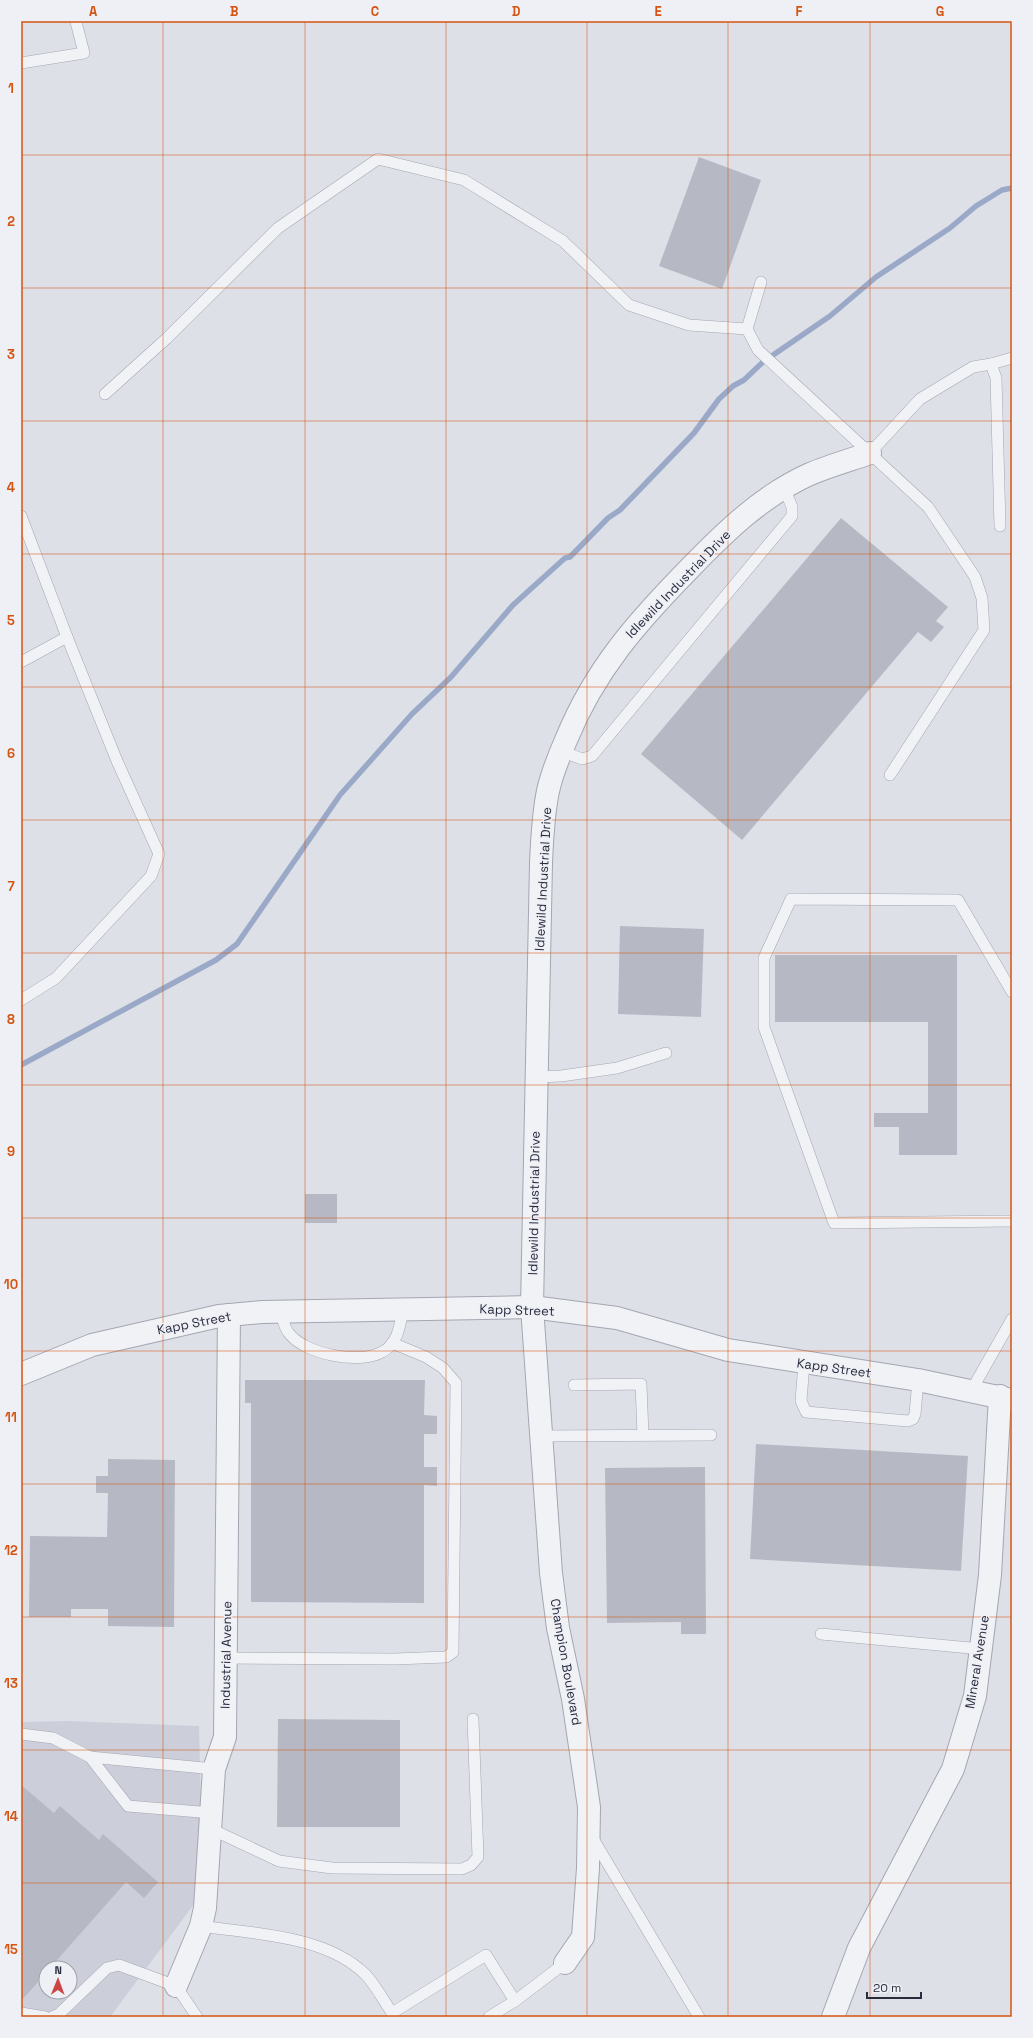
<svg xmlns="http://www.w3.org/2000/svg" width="1033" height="2038" font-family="'Space Grotesk',sans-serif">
  <rect width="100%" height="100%" fill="#dee0e8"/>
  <!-- built -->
  <path fill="#cccfd9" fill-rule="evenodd" d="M68,1721L199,1726L203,1892L110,2017H21V1722ZM46,1968H70V1992H46Z"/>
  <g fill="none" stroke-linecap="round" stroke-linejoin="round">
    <!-- stream -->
    <polyline stroke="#9aa9c7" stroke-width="5.5" points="21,1065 216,960 237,944 340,795 412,714 451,677 513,605 565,558 570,557 608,518 620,510 694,433 719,399 733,386 744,380 763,362 830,316 876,277 950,228 976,206 1002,190 1012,188"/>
  </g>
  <!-- building -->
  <g fill="#b6b9c4">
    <polygon points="699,157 761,180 722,289 659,266"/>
    <polygon points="841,518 948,607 936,621 944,627 931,642 918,632 742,840 641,754"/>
    <polygon points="620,926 704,929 701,1017 618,1014"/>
    <polygon points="775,955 957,955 957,1155 899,1155 899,1127 874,1127 874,1113 928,1113 928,1022 775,1022"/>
    <rect x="305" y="1194" width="32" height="29"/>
    <polygon points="245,1380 425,1380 424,1415 437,1416 437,1434 424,1434 424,1467 437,1467 437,1486 424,1485 424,1603 251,1602 251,1403 245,1403"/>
    <polygon points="756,1444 968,1456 961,1571 750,1559"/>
    <polygon points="108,1459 175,1460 174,1627 108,1626 108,1609 71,1609 71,1617 29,1617 30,1536 107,1537 108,1493 96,1493 96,1476 108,1476"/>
    <polygon points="705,1467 706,1634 681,1634 681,1622 607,1623 605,1468"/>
    <polygon points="278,1719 400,1720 400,1827 277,1827"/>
    <polygon points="21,1785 54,1813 60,1806 99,1840 103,1834 158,1882 144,1898 126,1882 50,1968 46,1968 46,1973 21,2001"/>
  </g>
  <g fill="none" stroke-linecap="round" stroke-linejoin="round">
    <!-- service casing -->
    <g stroke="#a4a6b2" stroke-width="12">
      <g id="service">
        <polyline points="21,63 84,53 76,22"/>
        <polyline points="761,282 747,329 758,350 928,507 975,577 982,598 984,630 890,775"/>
        <polyline points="991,364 1012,358"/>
        <polyline points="105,394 166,339 278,228 378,159 464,180 563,241 629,305 689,325 747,329"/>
        <polyline points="870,453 920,399 973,367 991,364 996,378 1000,526"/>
        <polyline points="21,516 67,637"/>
        <polyline points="21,662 67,637 117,761 159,854 151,876 56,978 21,1000"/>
        <polyline points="561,751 582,759 592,756 792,516 792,507 784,488"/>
        <polyline points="1012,992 958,900 791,899 764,958 764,1027 834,1223 1012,1221"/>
        <polyline points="537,1077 561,1076 617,1068 666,1053"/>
        <path d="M280,1312C283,1318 284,1327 288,1332C303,1354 359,1365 382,1352C398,1344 400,1325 403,1309"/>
        <polyline points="804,1363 801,1401 806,1412 908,1421 913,1419 915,1414 918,1380"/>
        <polyline points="574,1385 641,1384 643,1435"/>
        <polyline points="971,1391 1012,1319"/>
        <polyline points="541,1436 711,1435"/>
        <polyline points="821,1634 981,1649"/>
        <polyline points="226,1658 395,1659 446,1657 453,1652 456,1383 443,1368 426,1357 392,1343"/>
        <polyline points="21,1734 53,1738 90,1757"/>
        <polyline points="212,1813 128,1806 90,1757 214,1769"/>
        <polyline points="211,1829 279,1861 332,1868 462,1869 471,1865 478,1857 473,1719"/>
        <polyline points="592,1837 699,2017"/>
        <path d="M201,1926C254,1934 326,1935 366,1975C376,1986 384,2001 392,2013"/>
        <polyline points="21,2013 45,2017"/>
        <polyline points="52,2017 59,2014 107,1968 119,1965 176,1986 197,2017"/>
        <polyline points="394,2017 392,2013 486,1955 515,2001"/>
        <polyline points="489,2017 515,2001 565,1963"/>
      </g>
    </g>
    <!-- minor casing -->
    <g stroke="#a4a6b2" stroke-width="24">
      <g id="minor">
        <polyline points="21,1374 92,1345 219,1316 262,1312 532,1307 617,1318 728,1350 918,1380 1012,1400"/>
        <path d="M565,1963L583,1937L588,1868L589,1807L573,1699L558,1628L551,1573L532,1307L541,863C542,839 543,815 548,791C552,773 559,756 566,740C595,669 638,621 691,567C726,531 763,495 810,474C829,466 850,460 870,453"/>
        <polyline points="176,1986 201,1926 205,1908 214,1769 225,1737 229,1315"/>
        <polyline points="833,2017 859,1948 953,1769 975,1696 990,1575 1000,1396"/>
      </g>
    </g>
    <!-- service -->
    <use href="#service" stroke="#f1f2f6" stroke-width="11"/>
    <!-- minor -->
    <use href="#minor" stroke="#f1f2f6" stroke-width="22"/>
  </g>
  <!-- grid -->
  <path fill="none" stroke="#d55411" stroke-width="1" stroke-opacity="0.55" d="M163,21V2017M305,21V2017M446,21V2017M587,21V2017M728,21V2017M870,21V2017M21,155H1012M21,288H1012M21,421H1012M21,554H1012M21,687H1012M21,820H1012M21,953H1012M21,1085H1012M21,1218H1012M21,1351H1012M21,1484H1012M21,1617H1012M21,1750H1012M21,1883H1012"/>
  <g text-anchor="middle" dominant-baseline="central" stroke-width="3" stroke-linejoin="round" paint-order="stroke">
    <!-- street labels -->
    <g font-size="13" fill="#282c3e" stroke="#eef0f5">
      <text transform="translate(678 584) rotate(-46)">Idlewild Industrial Drive</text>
      <text transform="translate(543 879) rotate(-87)">Idlewild Industrial Drive</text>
      <text transform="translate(534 1203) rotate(-89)">Idlewild Industrial Drive</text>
      <text transform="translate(517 1310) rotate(2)">Kapp Street</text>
      <text transform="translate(194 1323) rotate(-11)">Kapp Street</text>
      <text transform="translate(834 1368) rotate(8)">Kapp Street</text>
      <text transform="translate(226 1655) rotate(-89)">Industrial Avenue</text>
      <text transform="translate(566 1662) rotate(80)">Champion Boulevard</text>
      <text transform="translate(977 1662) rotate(-81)">Mineral Avenue</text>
    </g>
  </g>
  <!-- border -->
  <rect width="1033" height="2038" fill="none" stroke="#eef0f5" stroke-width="44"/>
  <!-- north arrow -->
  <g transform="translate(58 1980) rotate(1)"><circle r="19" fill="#eef0f5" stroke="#9fa2ac"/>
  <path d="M0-3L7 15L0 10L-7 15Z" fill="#cb4545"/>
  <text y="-6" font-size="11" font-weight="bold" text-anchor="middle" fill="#282c3e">N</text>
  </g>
  <!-- scale -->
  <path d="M867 1992v6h54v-6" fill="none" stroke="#282c3e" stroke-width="2"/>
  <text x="873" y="1992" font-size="12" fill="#282c3e" stroke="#eef0f5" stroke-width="3" paint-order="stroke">20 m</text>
  <rect x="22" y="22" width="989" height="1994" fill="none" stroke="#d55411" stroke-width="1.5"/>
  <g font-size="13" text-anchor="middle" font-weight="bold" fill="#d55411">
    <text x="93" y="16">A</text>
    <text x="234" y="16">B</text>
    <text x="375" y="16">C</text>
    <text x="516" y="16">D</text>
    <text x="658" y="16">E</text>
    <text x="799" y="16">F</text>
    <text x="940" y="16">G</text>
    <text x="11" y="93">1</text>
    <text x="11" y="226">2</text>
    <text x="11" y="359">3</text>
    <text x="11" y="492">4</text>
    <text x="11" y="625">5</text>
    <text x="11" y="758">6</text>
    <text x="11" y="891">7</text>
    <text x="11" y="1024">8</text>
    <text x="11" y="1156">9</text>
    <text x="11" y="1289">10</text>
    <text x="11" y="1422">11</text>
    <text x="11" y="1555">12</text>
    <text x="11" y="1688">13</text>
    <text x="11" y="1821">14</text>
    <text x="11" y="1954">15</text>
  </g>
</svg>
